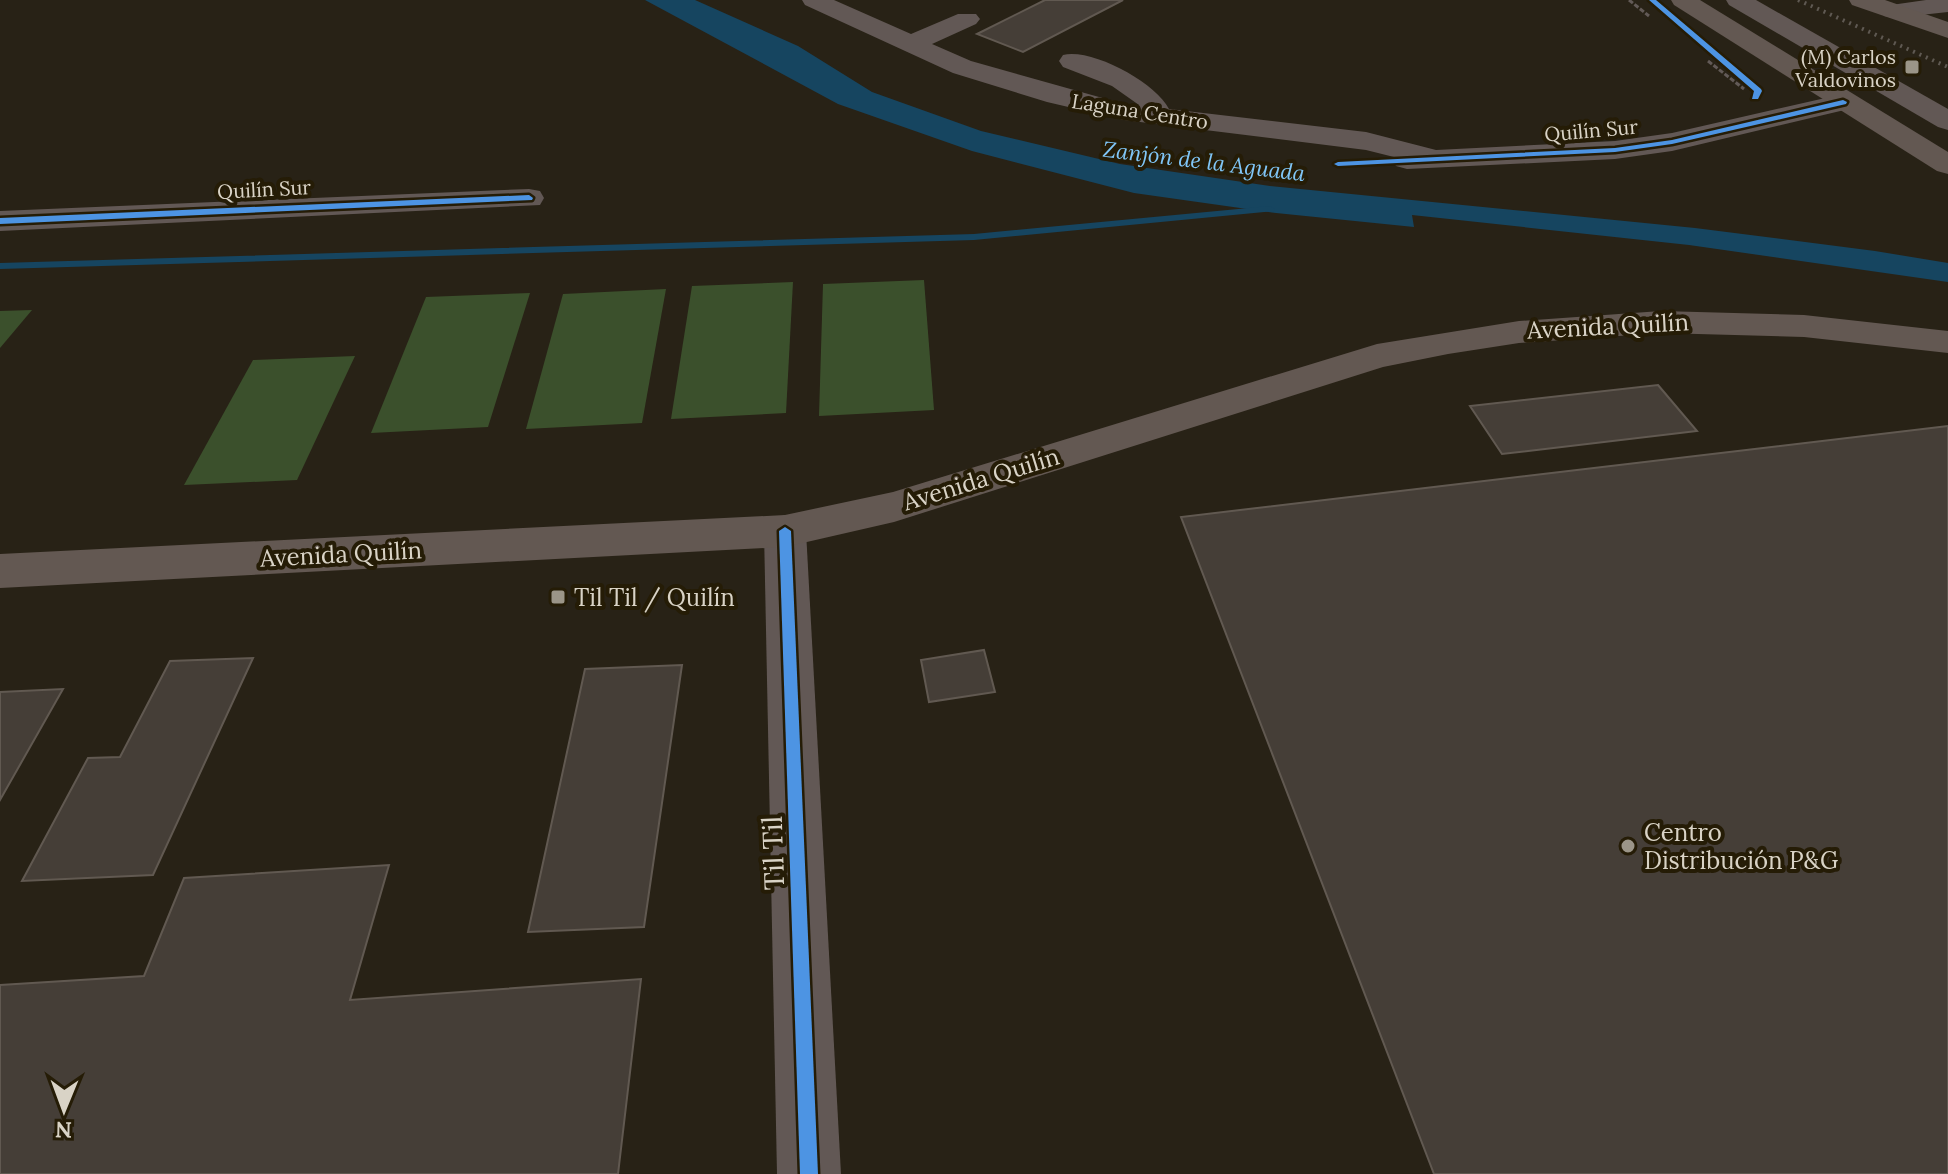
<svg xmlns="http://www.w3.org/2000/svg" width="1948" height="1174" font-family="Lora,serif">
  <rect width="100%" height="100%" fill="#282216"/>
  <!-- green -->
  <g fill="#3b502c">
    <polygon points="924,280 934,410 819,416 823,284"/>
    <polygon points="793,282 786,413 671,419 692,286"/>
    <polygon points="666,289 642,423 526,429 563,294"/>
    <polygon points="530,293 488,427 371,433 426,297"/>
    <polygon points="32,310 0,348 0,311"/>
    <polygon points="355,356 297,480 184,485 253,360"/>
  </g>
  <!-- water -->
  <polygon fill="#164560" points="645,0 695,0 798,46 872,92 981,131 1120,164 1270,186 1695,228 1875,251 1948,263 1948,282 1689,245 1412,215 1414,227 1276,213 1134,193 972,151 838,104"/>
  <g fill="none" stroke-linecap="round" stroke-linejoin="round">
    <!-- stream -->
    <polygon fill="#164560" fill-rule="evenodd" points="1270,206 1275,209 1274,211 974,240 0,269 0,263 974,234"/>
  </g>
  <!-- building -->
  <g fill="#453e37" stroke="#615951" stroke-width="2">
    <polygon points="1045,0 1123,0 1023,52 977,34"/>
    <polygon points="1658,385 1697,431 1502,454 1470,406"/>
    <polygon points="1948,426 1948,1174 1434,1174 1181,517"/>
    <polygon points="984,650 995,692 929,702 921,660"/>
    <polygon points="253,658 153,875 22,881 88,758 120,757 170,661"/>
    <polygon points="682,665 644,927 528,932 585,669"/>
    <polygon points="63,689 0,800 0,692"/>
    <polygon points="389,865 350,1000 641,979 618,1174 0,1174 0,985 144,976 184,878"/>
  </g>
  <g fill="none" stroke-linecap="round" stroke-linejoin="round">
    <!-- path -->
    <g stroke="#625a57" stroke-width="3" stroke-dasharray="5 2" stroke-linecap="butt">
      <polyline points="1629,0 1649,16"/>
      <polyline points="1708,61 1744,89"/>
    </g>
    <!-- minor -->
    <g fill="#625855" fill-rule="evenodd">
      <path d="M802,0H834L911,34L958,14H976L980,19L976,24L932,44L971,61L1124,104L1139,105L1112,86L1063,67L1059,61L1063,55C1092,48 1155,82 1169,109L1366,132L1436,150L1615,141L1672,133L1843,94L1853,96L1857,102L1853,108L1672,151L1615,159L1407,169L1396,166L1392,160L1394,157L1366,150L1124,120L1047,102L953,73L805,5Z"/>
      <polygon points="1726,0 1756,0 1948,109 1948,130 1938,127 1729,5"/>
      <polygon points="1926,0 1948,0 1948,12 1893,18 1884,16 1881,11 1884,6"/>
      <polygon points="529,189 540,191 544,198 540,205 0,231 0,211"/>
      <polygon points="785,515 800,520 806,531 841,1174 777,1174 764,531 770,520"/>
    </g>
    <!-- major -->
    <g fill="#635852" fill-rule="evenodd">
      <polygon points="1671,0 1700,0 1948,152 1948,174 1937,171 1674,5"/>
      <polygon points="1849,0 1885,0 1948,22 1948,38 1852,5"/>
      <polygon points="1661,311 1804,315 1948,331 1948,353 1804,337 1661,333 1519,343 1448,354 1383,367 894,522 785,547 0,588 0,554 785,515 893,492 1377,344 1519,321"/>
    </g>
    <!-- rail -->
    <polyline stroke="#5f5952" stroke-width="4" stroke-dasharray="2 5" stroke-linecap="butt" points="1798,0 1948,67"/>
    <!-- cycleway casing -->
    <g stroke="#251c06" stroke-width="5">
      <g id="cycleway">
        <polygon points="1649,0 1656,0 1761,89 1762,91 1758,99 1752,99 1754,91"/>
        <polygon points="1843,100 1847,102 1846,104 1672,144 1615,152 1338,166 1334,164 1338,162 1615,148 1672,140"/>
        <polygon points="529,195 533,198 532,200 0,224 0,218"/>
        <polygon points="785,527 791,531 818,1174 800,1174 779,531"/>
      </g>
    </g>
    <!-- cycleway -->
    <use href="#cycleway" fill="#4d94e3" fill-rule="evenodd"/>
  </g>
  <!-- markers -->
  <g fill="#9b9588" stroke="#251c06" stroke-width="3">
    <rect x="1904" y="59" width="16" height="16" rx="4"/>
    <rect x="550" y="589" width="16" height="16" rx="4"/>
    <circle cx="1628" cy="846" r="8"/>
  </g>
  <g text-anchor="middle" dominant-baseline="central" stroke-width="8" stroke-linejoin="round" paint-order="stroke">
    <!-- far-poi labels -->
    <g font-size="20" fill="#d9d3c6" stroke="#251c06" text-anchor="end">
      <text x="1896" y="56">(M) Carlos<tspan x="1896" dy="23">Valdovinos</tspan></text>
    </g>
    <!-- far-street labels -->
    <g font-size="20" fill="#d9d3c6" stroke="#251c06">
      <text transform="translate(1140 111) rotate(9)">Laguna Centro</text>
      <text transform="translate(1591 130) rotate(-5)">Quilín Sur</text>
      <text transform="translate(264 189) rotate(-3)">Quilín Sur</text>
    </g>
    <!-- far-water labels -->
    <g font-size="22" font-style="italic" fill="#81c7f8" stroke="#251c06">
      <text transform="translate(1204 161) rotate(7)">Zanjón de la Aguada</text>
    </g>
    <!-- street labels -->
    <g font-size="24" fill="#d9d3c6" stroke="#251c06">
      <text transform="translate(1608 326) rotate(-3)">Avenida Quilín</text>
      <text transform="translate(981 479) rotate(-17)">Avenida Quilín</text>
      <text transform="translate(341 554) rotate(-3)">Avenida Quilín</text>
    </g>
    <!-- poi labels -->
    <g font-size="24" fill="#d9d3c6" stroke="#251c06" text-anchor="start">
      <text x="574" y="597">Til Til / Quilín</text>
      <text x="1644" y="832">Centro<tspan x="1644" dy="28">Distribución P&amp;G</tspan></text>
    </g>
    <!-- near-street labels -->
    <g font-size="28" fill="#d9d3c6" stroke="#251c06">
      <text transform="translate(773 853) rotate(-92)">Til Til</text>
    </g>
  </g>
  <!-- north arrow -->
  <g transform="translate(64 1110) rotate(181)" stroke="#251c06" stroke-width="6" paint-order="stroke">
  <path d="M0-6L14 30L0 20L-14 30Z" fill="#d9d3c6"/>
  <text y="-12" font-size="22" font-weight="bold" text-anchor="middle" fill="#d9d3c6">N</text>
  </g>
</svg>
